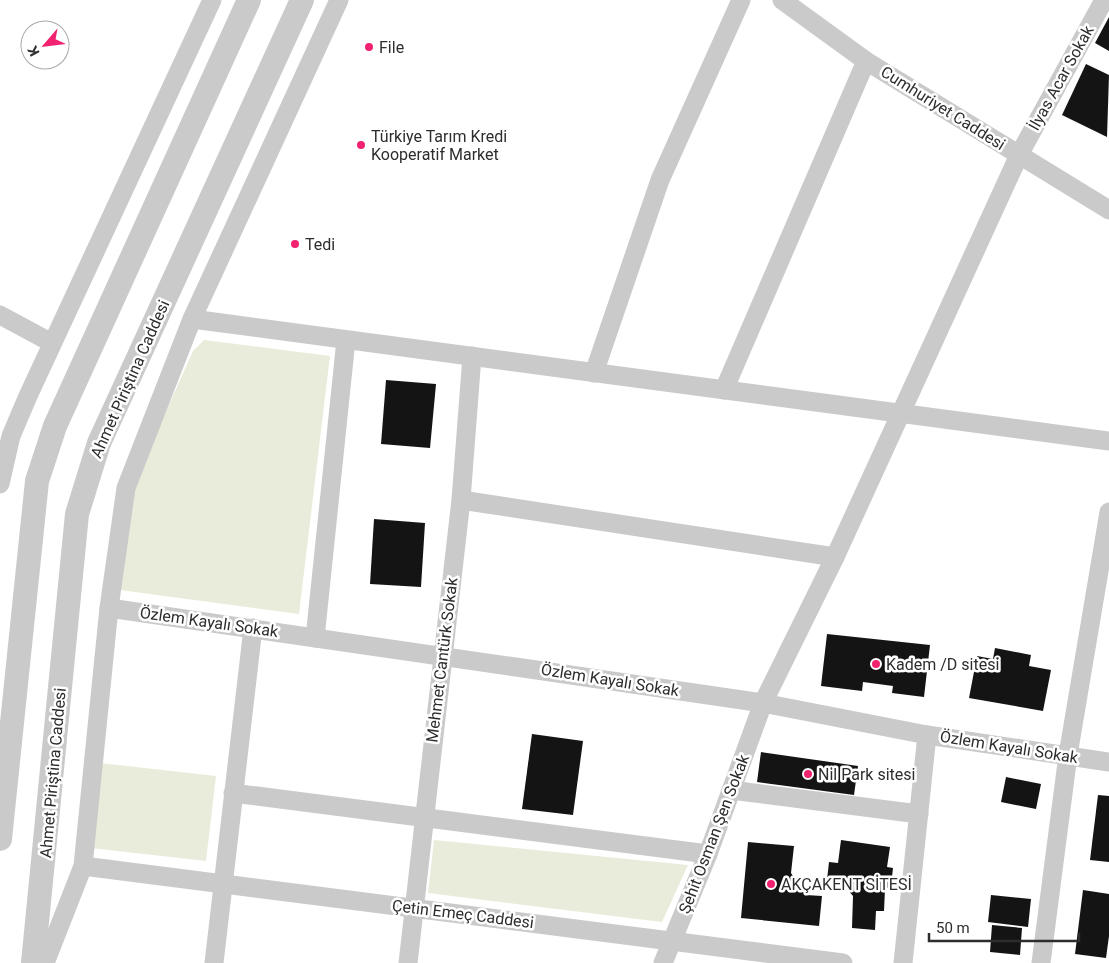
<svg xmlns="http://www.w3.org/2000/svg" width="1109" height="963" font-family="Roboto,sans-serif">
  <rect width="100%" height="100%" fill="#fff"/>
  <!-- green -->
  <g fill="#e9ecda">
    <polygon points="204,340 330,356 299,614 120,590 135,481 193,351"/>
    <polygon points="100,763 216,776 206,861 91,848"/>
    <polygon points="434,840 688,865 662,922 428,893"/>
  </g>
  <!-- building -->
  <g fill="#141414">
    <polygon points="1109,17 1109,51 1095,43"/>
    <polygon points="1086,64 1109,75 1107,137 1062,115"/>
    <polygon points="386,380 436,384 430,448 381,444"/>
    <polygon points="374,519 425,523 421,587 370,584"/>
    <polygon points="827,634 930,645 924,697 892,693 893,686 863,682 862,691 821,686"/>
    <polygon points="995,648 1031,655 1029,666 1051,670 1043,711 969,698 977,656 993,659"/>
    <polygon points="532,734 583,741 573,815 522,809"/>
    <polygon points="761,752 858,766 854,795 757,782"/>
    <polygon points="1006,777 1041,784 1036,809 1001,802"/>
    <polygon points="1098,795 1109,796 1109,862 1090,860"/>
    <polygon points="841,840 890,847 887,867 893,868 891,886 885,889 884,911 876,911 875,930 852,928 853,896 841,882 827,880 829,862 838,863"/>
    <polygon points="748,842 794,846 791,873 806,895 822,896 819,926 741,918"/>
    <polygon points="1083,890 1109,894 1109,936 1106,958 1075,954"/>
    <polygon points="991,895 1031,899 1028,927 988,922"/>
    <polygon points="992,925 1022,928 1020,955 990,952"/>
  </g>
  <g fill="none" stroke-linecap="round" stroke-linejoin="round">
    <!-- minor -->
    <g stroke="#cacaca" stroke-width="19">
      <polyline points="782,0 866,61 1109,210"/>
      <polyline points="0,315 52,343"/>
      <polyline points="192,319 1109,441"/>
      <polyline points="594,373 660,180 741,0"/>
      <polyline points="724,390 866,61"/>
      <polyline points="0,484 11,436 28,396 212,0"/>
      <polyline points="461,500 835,557"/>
      <polyline points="109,608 763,703 927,735 1109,762"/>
      <polyline points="315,638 346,340"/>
      <polyline points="731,790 919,814"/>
      <polyline points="233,793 708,854"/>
      <polyline points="83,866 843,963"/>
      <polyline points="45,963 83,866 109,608 126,488 192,319 339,0"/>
      <polyline points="214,963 253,628"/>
      <polyline points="408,963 461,500 472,356"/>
      <polyline points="663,963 708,854 763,703 835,557 1019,155 1104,0"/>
      <polyline points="903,963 927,735"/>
      <polyline points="1041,963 1068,755 1109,512"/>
    </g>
    <!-- tertiary -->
    <g stroke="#cacaca" stroke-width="24">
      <polyline points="0,839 37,481 55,426 249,0"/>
      <polyline points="33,963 77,514 99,443 302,0"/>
    </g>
  </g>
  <!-- markers -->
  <g fill="#f12270" stroke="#fff" stroke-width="2">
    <circle cx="369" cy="47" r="5"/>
    <circle cx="361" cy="145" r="5"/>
    <circle cx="295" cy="244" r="5"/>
    <circle cx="876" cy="664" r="5"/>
    <circle cx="808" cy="774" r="5"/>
    <circle cx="771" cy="884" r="5"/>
  </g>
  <g text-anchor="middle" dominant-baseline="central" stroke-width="5" stroke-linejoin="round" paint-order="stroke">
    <!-- poi labels -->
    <g font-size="16" fill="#2d2d2d" stroke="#fff" text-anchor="start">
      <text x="379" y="47">File</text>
      <text x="371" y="136">Türkiye Tarım Kredi<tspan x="371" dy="18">Kooperatif Market</tspan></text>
      <text x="305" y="244">Tedi</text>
      <text x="886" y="664">Kadem /D sitesi</text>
      <text x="818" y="774">Nil Park sitesi</text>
      <text x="781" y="884">AKÇAKENT SİTESİ</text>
    </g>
    <!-- street labels -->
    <g font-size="16" fill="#2d2d2d" stroke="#fff">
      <text transform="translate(1061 78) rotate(-61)">İlyas Acar Sokak</text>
      <text transform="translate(943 108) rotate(32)">Cumhuriyet Caddesi</text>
      <text transform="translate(130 379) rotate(-66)">Ahmet Piriştina Caddesi</text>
      <text transform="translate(209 622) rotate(8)">Özlem Kayalı Sokak</text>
      <text transform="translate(442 660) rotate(-83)">Mehmet Cantürk Sokak</text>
      <text transform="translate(610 680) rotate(9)">Özlem Kayalı Sokak</text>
      <text transform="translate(1009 747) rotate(9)">Özlem Kayalı Sokak</text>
      <text transform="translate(53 773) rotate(-85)">Ahmet Piriştina Caddesi</text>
      <text transform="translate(714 834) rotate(-69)">Şehit Osman Şen Sokak</text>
      <text transform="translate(463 914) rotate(7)">Çetin Emeç Caddesi</text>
    </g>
  </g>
  <!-- north arrow -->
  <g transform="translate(45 45) rotate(242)"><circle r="24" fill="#ffffff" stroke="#ababab"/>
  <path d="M0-4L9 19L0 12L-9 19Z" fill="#f12270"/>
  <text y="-8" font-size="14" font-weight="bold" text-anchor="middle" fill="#2d2d2d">K</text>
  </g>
  <!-- scale -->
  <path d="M929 933v8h150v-8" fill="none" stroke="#2d2d2d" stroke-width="2.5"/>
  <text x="936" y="933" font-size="15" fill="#2d2d2d" stroke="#ffffff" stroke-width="4" paint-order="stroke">50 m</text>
</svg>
